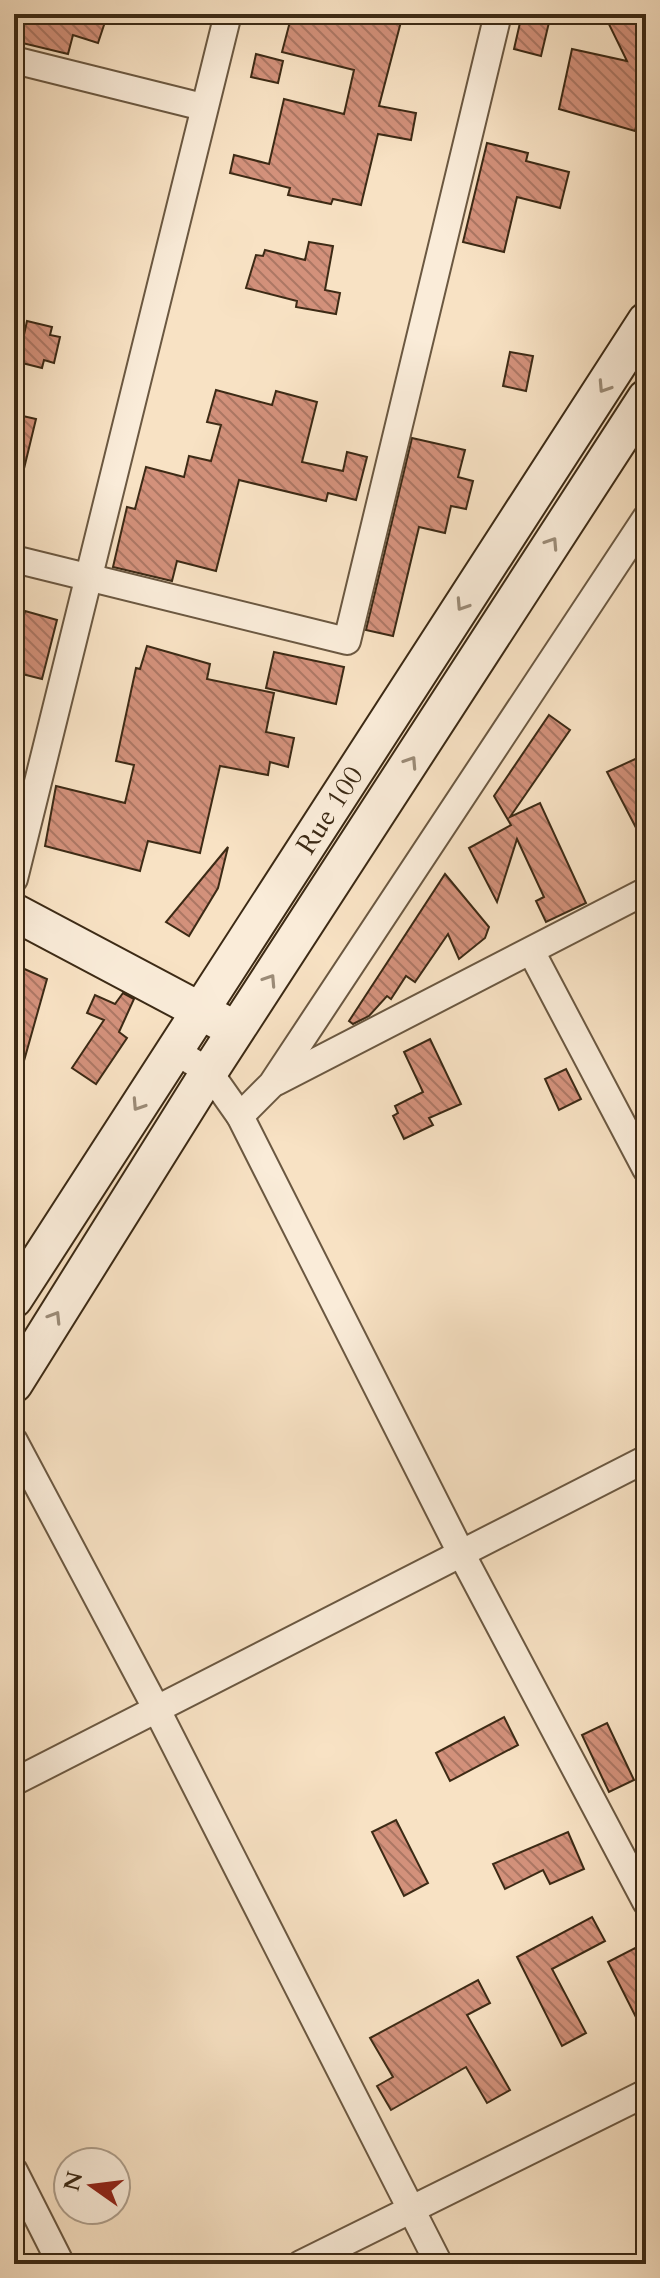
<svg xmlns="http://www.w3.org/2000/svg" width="660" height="2278" font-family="Cardo,serif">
  <defs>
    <pattern id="building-back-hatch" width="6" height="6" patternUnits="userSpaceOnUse" patternTransform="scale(2)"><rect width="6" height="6" fill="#d3917b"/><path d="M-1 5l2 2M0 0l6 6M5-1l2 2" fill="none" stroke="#ac7764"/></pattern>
  </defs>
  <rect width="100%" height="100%" fill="#f8e2c4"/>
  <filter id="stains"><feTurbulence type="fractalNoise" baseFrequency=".0025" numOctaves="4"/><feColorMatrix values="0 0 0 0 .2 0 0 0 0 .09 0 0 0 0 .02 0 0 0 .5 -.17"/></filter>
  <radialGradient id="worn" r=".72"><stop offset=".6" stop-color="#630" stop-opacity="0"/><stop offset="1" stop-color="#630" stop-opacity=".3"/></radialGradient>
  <!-- building -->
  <g fill="url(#building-back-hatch)" stroke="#3c2a15" stroke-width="2">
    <polygon points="14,14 78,14 105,22 98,43 73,35 68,54 14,41"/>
    <polygon points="292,14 403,14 379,106 416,113 411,140 378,134 361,205 333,199 331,204 288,195 290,188 230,173 234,155 269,164 284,99 344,114 354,70 282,52"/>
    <polygon points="522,14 551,14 541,56 514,49"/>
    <polygon points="604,14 646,14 646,98 644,95 635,131 559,109 572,49 627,61"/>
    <polygon points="256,54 283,61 278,83 251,77"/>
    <polygon points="487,143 528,153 526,161 569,172 560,208 517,197 504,252 463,242"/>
    <polygon points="309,242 333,246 325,290 340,293 336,314 296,307 297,301 246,288 256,255 263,256 265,250 305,260"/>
    <polygon points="27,321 52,327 50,335 60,337 54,363 44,360 42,368 18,362"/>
    <polygon points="510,352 533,356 526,391 503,386"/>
    <polygon points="216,390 272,405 276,391 317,402 302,462 343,471 347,452 367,457 356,500 328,493 326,501 239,480 216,571 177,561 172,581 113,567 127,507 135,509 146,467 184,477 189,456 211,461 221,425 207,422"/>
    <polygon points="14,414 36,419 21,481 14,481"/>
    <polygon points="412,438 465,450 458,477 473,481 466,509 451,506 445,533 419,527 393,636 366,630"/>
    <polygon points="25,611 57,620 42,679 14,672 14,652"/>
    <polygon points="147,646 210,664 207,679 274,693 266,732 294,738 288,767 270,762 268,775 220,766 200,853 148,841 140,871 45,846 56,786 125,803 134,765 116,761 136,668 140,669"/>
    <polygon points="274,652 344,667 336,704 266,688"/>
    <polygon points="549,715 570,730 510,817 540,803 586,903 546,922 536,901 544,897 517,839 497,902 469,848 511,825 494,796"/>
    <polygon points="646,754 646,847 607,772"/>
    <polygon points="228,847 218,888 189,936 166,922"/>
    <polygon points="445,874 489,927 485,938 459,959 448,934 415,982 406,976 391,999 387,996 369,1016 353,1024 349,1021"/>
    <polygon points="20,967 47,979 20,1075 14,1074 14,980"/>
    <polygon points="123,993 134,999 119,1032 127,1038 96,1084 72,1068 104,1020 87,1013 95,995 115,1004"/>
    <polygon points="430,1039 461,1104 429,1118 433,1125 404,1139 393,1116 398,1113 395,1106 423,1092 404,1052"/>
    <polygon points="566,1069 581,1099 559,1110 545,1079"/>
    <polygon points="504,1717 518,1745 450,1781 436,1753"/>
    <polygon points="607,1723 634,1780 609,1792 582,1735"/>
    <polygon points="396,1820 428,1883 404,1896 372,1832"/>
    <polygon points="568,1832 584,1869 550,1884 543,1870 505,1889 493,1864"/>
    <polygon points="592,1917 605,1941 552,1969 586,2033 562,2046 517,1957"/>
    <polygon points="635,1948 646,1970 646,2037 608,1962"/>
    <polygon points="478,1980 490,2003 467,2015 510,2090 487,2103 466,2067 391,2110 377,2086 393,2077 370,2038"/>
  </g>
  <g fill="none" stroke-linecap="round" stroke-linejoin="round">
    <!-- street casing -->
    <g stroke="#6b5841" stroke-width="30">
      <g id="street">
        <polyline points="14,60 203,107"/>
        <polyline points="14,559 347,641 498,14"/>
        <polyline points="14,879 228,14"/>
        <polyline points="531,951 646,1169"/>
        <polyline points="174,1050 209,1072 240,1116 461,1553 646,1902"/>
        <polyline points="276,1082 646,891"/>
        <polyline points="240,1116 272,1084 646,518"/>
        <polyline points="14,1441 156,1708 439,2264"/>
        <polyline points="14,1782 646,1459"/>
        <polyline points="14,2171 61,2264"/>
        <polyline points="301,2264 646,2093"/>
      </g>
    </g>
    <!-- secondary casing -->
    <g stroke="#3c2a15" stroke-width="40">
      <g id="secondary">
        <polyline points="14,912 221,1022"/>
        <path id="s1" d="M14,1299L646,321"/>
        <polyline points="14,1384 209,1072 646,398"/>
      </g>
    </g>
    <!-- street -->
    <use href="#street" stroke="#faecd9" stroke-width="26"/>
    <!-- secondary -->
    <use href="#secondary" stroke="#faecd9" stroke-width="36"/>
  </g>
  <!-- one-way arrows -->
  <defs><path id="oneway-chevron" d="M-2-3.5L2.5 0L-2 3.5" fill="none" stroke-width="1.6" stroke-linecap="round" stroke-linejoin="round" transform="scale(2)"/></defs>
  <g stroke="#9b8b77">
    <use href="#oneway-chevron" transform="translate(604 387) rotate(123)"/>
    <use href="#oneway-chevron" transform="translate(552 543) rotate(-57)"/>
    <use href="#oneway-chevron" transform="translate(462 605) rotate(123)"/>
    <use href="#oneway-chevron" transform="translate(411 762) rotate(-57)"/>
    <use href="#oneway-chevron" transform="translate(270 980) rotate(-57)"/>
    <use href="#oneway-chevron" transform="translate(138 1105) rotate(123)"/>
    <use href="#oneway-chevron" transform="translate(55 1317) rotate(-58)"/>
  </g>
  <g text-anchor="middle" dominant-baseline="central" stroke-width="8" stroke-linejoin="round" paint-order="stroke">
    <!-- street labels -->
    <g font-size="28" fill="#3c2a15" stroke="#faecd9">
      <text stroke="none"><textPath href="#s1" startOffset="582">Rue 100</textPath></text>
    </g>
  </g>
  <!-- margin -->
  <rect width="660" height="2278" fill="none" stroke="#f8e2c4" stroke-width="48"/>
  <rect x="16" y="16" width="628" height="2246" fill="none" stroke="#3c2a15" stroke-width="4"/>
  <rect x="24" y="24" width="612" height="2230" fill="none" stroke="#3c2a15" stroke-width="2"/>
  <!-- north arrow -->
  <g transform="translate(92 2186) rotate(284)"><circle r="38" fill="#faecd9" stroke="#ae9e8b" stroke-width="2"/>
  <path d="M0-6L14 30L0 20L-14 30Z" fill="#8f2418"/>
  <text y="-12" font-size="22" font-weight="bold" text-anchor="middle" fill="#3c2a15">N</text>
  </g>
  <rect width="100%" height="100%" filter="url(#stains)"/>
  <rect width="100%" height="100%" fill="url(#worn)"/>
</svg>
